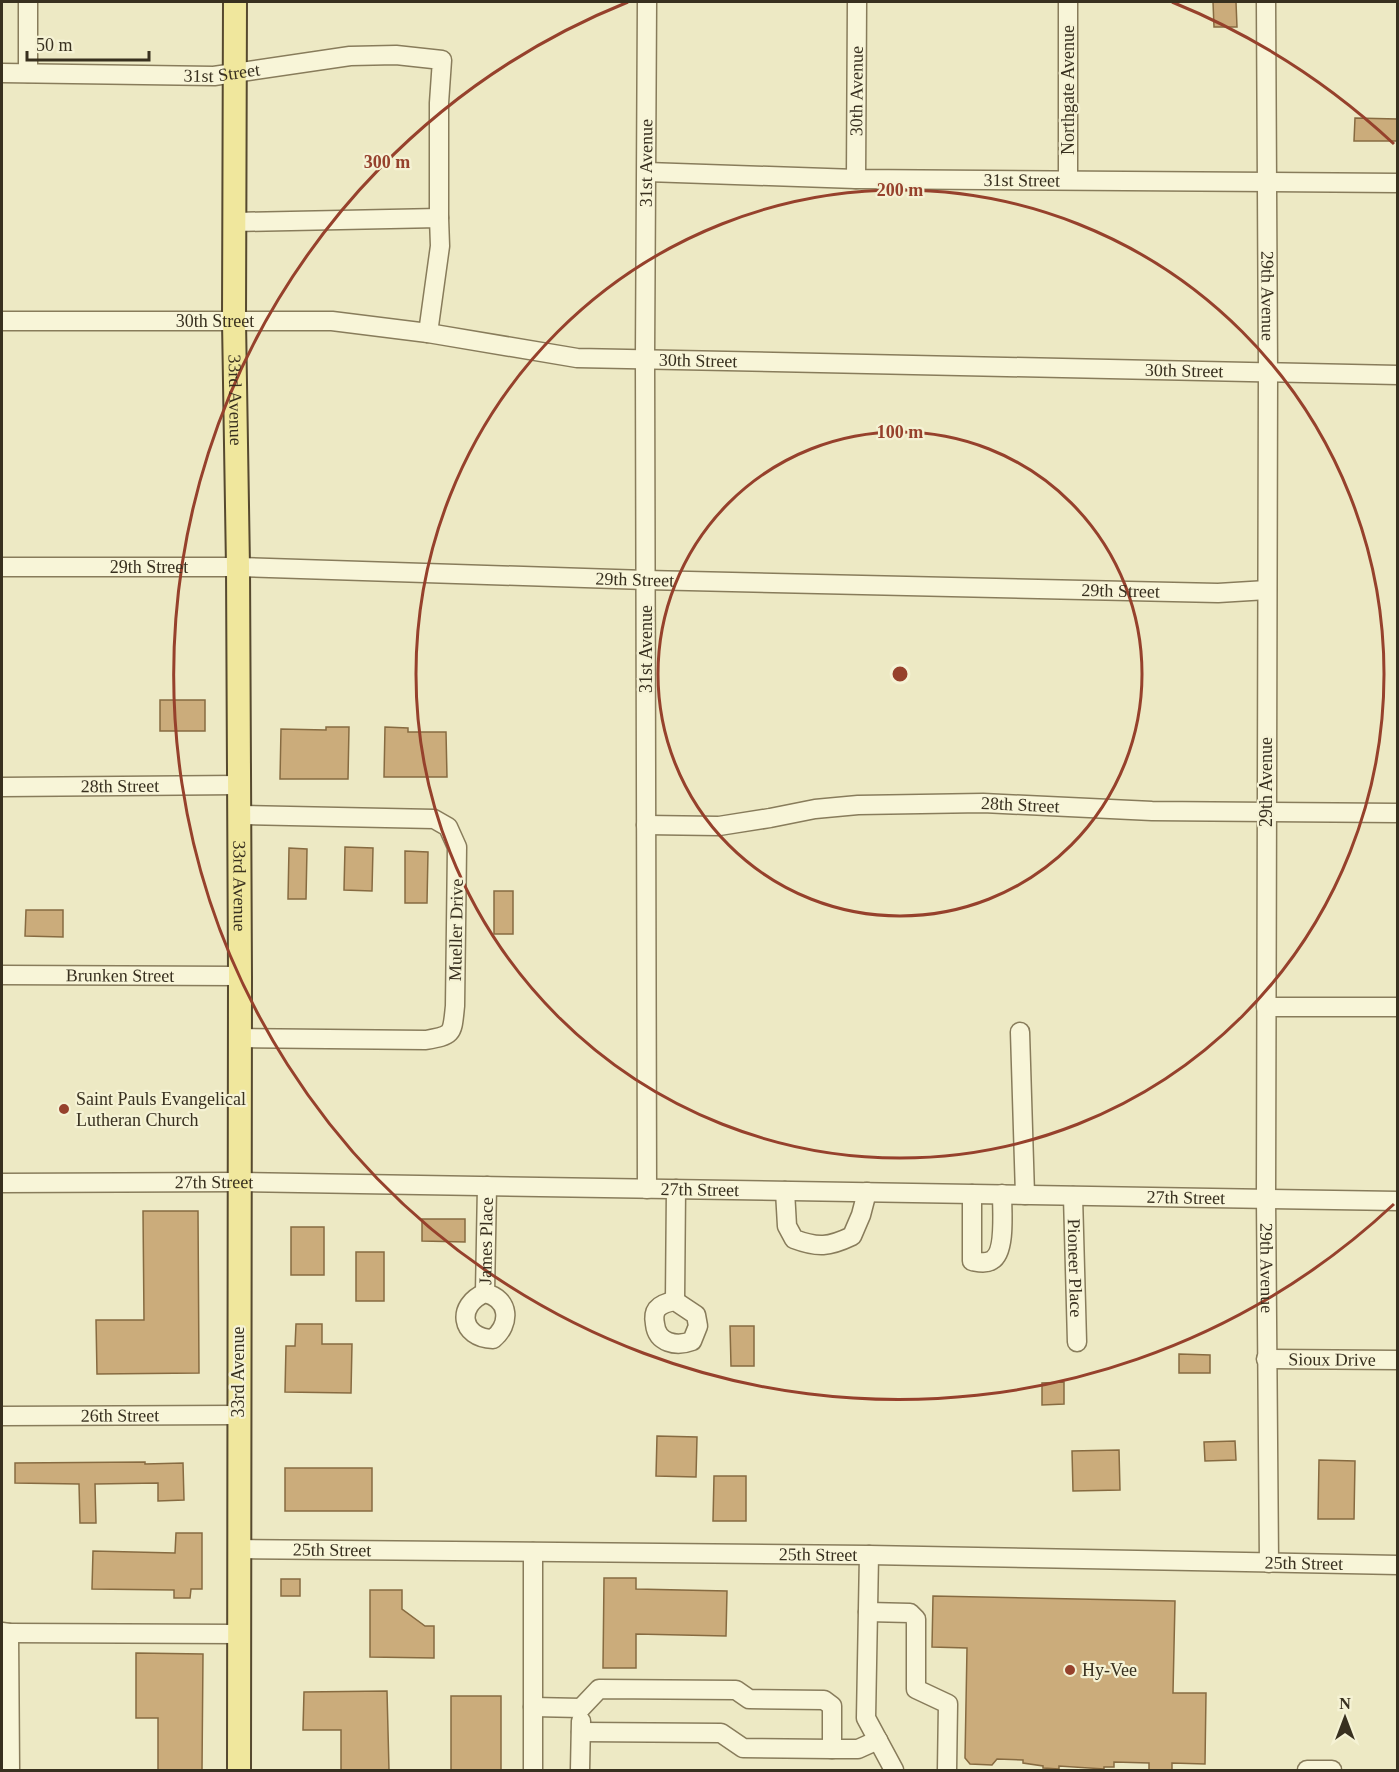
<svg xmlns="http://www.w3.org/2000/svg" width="1399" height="1772" font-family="Georgia,serif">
  <rect width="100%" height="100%" fill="#ede9c4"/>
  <!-- building -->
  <g fill="#cbac7b" stroke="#876b41" stroke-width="1.5">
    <polygon points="1213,2 1236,2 1237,27 1214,27"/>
    <polygon points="1355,118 1397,119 1397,141 1354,141"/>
    <rect x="160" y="700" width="45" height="31"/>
    <polygon points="326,727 349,727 348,779 280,779 281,729 326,730"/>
    <polygon points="385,727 408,728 408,732 446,732 447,777 384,777"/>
    <polygon points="345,847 373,848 372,891 344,890"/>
    <polygon points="289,848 307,849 306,899 288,899"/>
    <polygon points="405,851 428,852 427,903 405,903"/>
    <rect x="494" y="891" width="19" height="43"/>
    <polygon points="26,910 63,910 63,937 25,936"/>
    <polygon points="143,1211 198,1211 199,1373 97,1374 96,1320 144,1320"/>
    <polygon points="422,1219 465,1219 465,1242 422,1241"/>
    <rect x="291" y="1227" width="33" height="48"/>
    <rect x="356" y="1252" width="28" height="49"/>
    <polygon points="296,1324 322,1324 322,1344 352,1344 351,1393 285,1392 286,1346 295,1346"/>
    <polygon points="730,1326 754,1326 754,1366 731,1366"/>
    <polygon points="1179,1354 1210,1355 1210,1373 1179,1373"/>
    <polygon points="1064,1382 1064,1404 1042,1405 1042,1383"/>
    <polygon points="657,1436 697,1437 696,1477 656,1476"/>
    <polygon points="1235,1441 1236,1460 1205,1461 1204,1442"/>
    <polygon points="1119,1450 1120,1490 1073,1491 1072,1451"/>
    <polygon points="1319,1460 1355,1461 1354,1519 1318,1519"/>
    <polygon points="145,1462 145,1464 183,1463 184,1500 158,1501 158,1483 95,1484 96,1523 80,1523 79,1484 15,1483 15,1463"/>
    <rect x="285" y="1468" width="87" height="43"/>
    <polygon points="714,1476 746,1476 746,1521 713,1521"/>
    <polygon points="176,1533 202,1533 202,1589 191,1589 190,1598 174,1598 174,1590 92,1589 93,1551 175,1553"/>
    <polygon points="604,1578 636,1578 636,1589 727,1591 726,1636 636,1634 636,1668 603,1668"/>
    <rect x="281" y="1579" width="19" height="17"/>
    <polygon points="370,1590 402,1590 402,1609 425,1626 434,1626 434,1658 370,1657"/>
    <polygon points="933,1596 1175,1601 1173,1693 1206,1693 1205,1764 1172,1763 1172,1770 1149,1770 1149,1763 1114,1762 1114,1767 1104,1767 1104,1769 1059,1766 1059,1769 1043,1768 1043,1766 1023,1763 1023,1760 997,1759 992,1765 970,1764 965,1758 967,1648 932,1647"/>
    <polygon points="136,1653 203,1654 202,1770 158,1770 158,1718 136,1718"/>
    <polygon points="387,1691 389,1770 341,1770 341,1730 303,1730 304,1692"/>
    <rect x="451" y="1696" width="50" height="74"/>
  </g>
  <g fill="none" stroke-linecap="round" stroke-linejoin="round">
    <!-- minor casing -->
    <g stroke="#887c5b" stroke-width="21">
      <g id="minor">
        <polyline points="28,2 28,73"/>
        <polyline points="1068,2 1068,179"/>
        <path id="s1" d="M1266,2L1268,372L1266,1199L1269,1563"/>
        <path id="s2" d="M2,73L214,76L350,56L396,55L442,60L439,103V218"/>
        <path id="s3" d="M647,172L856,179L1398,183"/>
        <path id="s4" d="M856,179L857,2"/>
        <polyline points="235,222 439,218 440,246 428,333"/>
        <path id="s5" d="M2,321H332L428,333L577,358L1398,375"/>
        <path id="s6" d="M2,567H238L646,580L1218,593L1267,590"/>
        <path id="s7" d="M2,787L239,785"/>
        <path d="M239,815L434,819L448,827L457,847L455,1006C452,1034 454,1035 426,1040L240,1038"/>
        <path id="s8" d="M646,825L719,826L770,818L815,809L858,805L983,803L1152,811L1398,813"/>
        <path id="s9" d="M2,975L240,976"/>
        <polyline points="1266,1007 1398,1007"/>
        <polyline points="1020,1032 1025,1195"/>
        <path id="s10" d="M2,1183L239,1182L1398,1201"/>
        <path id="s11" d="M647,1189L645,358L647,2"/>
        <path d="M785,1191L787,1226L794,1239C818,1248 829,1247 852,1236L861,1215L867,1192"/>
        <path d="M972,1194V1261C978,1262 986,1264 992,1260C1006,1252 1002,1210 1002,1194"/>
        <path id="s12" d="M1073,1196L1077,1342"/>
        <path d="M485,1293C510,1299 511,1324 493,1339C460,1338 456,1305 485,1293Z"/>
        <path id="s13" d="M485,1293L487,1186"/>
        <path d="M675,1301L696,1315L698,1326L692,1341C676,1347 657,1343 655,1324C654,1319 654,1313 657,1309C661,1304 669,1302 675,1301Z"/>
        <polyline points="675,1301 676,1189"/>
        <path id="s14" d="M1266,1359L1398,1360"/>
        <path id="s15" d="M2,1416L238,1415"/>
        <path id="s16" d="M238,1549L869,1555L1398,1565"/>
        <polyline points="869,1555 866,1718 894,1770"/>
        <polyline points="868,1612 910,1613 916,1619 916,1689 948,1704 947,1770"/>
        <polyline points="2,1632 9,1633 10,1770"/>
        <polyline points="9,1633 238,1634"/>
        <polyline points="533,1707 581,1708 599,1689 736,1690 749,1699 824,1700 832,1706 832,1749 858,1749 878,1740"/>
        <polyline points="581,1732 721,1733 743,1748 832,1749"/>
        <polyline points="533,1770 533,1552"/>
        <polyline points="580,1770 581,1721"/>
        <polyline points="1307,1770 1332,1770"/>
      </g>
    </g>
    <!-- major casing -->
    <g stroke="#56492f" stroke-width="26">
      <g id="major">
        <path id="s17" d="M235,2L234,321L238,567L240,976L239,1770"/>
      </g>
    </g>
    <!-- minor -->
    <use href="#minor" stroke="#f8f5d8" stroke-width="18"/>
    <!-- major -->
    <use href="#major" stroke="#f0e79d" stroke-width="22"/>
  </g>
  <!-- distance rings -->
  <g fill="none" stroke="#96412c" stroke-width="3">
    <circle cx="900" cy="674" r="242"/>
    <circle cx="900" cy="674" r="484"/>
    <path d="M1394 1204A725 725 0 1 1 628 2M1172 2A725 725 0 0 1 1394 144"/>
  </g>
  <!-- markers -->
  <g fill="#96412c" stroke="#f5f2d4" stroke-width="2">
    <circle cx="64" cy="1109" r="6"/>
    <circle cx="1070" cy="1670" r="6"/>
  </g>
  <g text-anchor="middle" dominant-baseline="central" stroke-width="4.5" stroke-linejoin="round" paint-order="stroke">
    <!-- street labels -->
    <g font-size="18" fill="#38301f" stroke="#f5f2d4">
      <text stroke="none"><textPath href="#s2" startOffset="220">31st Street</textPath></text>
      <text stroke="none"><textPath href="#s4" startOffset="88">30th Avenue</textPath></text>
      <text transform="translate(1068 90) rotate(-90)">Northgate Avenue</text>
      <text stroke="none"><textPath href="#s11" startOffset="1026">31st Avenue</textPath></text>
      <text stroke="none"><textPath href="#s3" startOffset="375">31st Street</textPath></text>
      <text stroke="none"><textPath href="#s1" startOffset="294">29th Avenue</textPath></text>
      <text stroke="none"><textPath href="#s5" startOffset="213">30th Street</textPath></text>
      <text stroke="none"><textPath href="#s5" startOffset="699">30th Street</textPath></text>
      <text stroke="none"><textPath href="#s5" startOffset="1185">30th Street</textPath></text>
      <text stroke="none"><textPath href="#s17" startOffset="398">33rd Avenue</textPath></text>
      <text stroke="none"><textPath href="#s6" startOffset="147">29th Street</textPath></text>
      <text stroke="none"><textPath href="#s6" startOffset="633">29th Street</textPath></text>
      <text stroke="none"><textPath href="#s6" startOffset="1119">29th Street</textPath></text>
      <text transform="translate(646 649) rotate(-90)">31st Avenue</text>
      <text transform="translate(1266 782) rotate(-90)">29th Avenue</text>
      <text stroke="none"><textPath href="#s7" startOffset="118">28th Street</textPath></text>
      <text stroke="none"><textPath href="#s8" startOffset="376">28th Street</textPath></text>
      <text stroke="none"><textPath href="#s17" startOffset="884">33rd Avenue</textPath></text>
      <text transform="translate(456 930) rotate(-89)">Mueller Drive</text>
      <text stroke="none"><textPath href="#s9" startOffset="118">Brunken Street</textPath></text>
      <text stroke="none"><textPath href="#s10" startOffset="212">27th Street</textPath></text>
      <text stroke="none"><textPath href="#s10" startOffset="698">27th Street</textPath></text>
      <text stroke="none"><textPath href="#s10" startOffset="1184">27th Street</textPath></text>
      <text stroke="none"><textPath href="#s13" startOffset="52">James Place</textPath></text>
      <text stroke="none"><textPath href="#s1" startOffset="1266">29th Avenue</textPath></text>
      <text stroke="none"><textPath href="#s12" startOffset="72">Pioneer Place</textPath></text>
      <text stroke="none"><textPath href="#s14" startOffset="66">Sioux Drive</textPath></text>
      <text transform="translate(238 1372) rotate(-90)">33rd Avenue</text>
      <text stroke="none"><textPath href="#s15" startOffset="118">26th Street</textPath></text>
      <text stroke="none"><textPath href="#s16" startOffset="94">25th Street</textPath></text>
      <text stroke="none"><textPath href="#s16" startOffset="580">25th Street</textPath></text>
      <text stroke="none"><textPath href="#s16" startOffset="1066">25th Street</textPath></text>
    </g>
    <!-- poi labels -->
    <g font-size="18" fill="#38301f" stroke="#f5f2d4" text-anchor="start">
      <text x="76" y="1099">Saint Pauls Evangelical<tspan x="76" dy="21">Lutheran Church</tspan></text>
      <text x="1082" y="1670">Hy-Vee</text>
    </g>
  </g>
  <circle cx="900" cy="674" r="9" fill="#96412c" stroke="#f5f2d4" stroke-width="3"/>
  <g font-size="18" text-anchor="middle" font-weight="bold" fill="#96412c" stroke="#f5f2d4" stroke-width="4.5" stroke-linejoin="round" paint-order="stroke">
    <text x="387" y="168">300 m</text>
    <text x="900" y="196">200 m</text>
    <text x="900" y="438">100 m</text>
  </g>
  <!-- border -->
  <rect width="1399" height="1772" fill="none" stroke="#38301f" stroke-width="6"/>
  <!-- north arrow -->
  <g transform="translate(1345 1718)" stroke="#f5f2d4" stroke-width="4.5" paint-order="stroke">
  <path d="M0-4.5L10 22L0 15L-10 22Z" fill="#38301f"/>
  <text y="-9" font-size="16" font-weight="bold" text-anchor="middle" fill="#38301f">N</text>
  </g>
  <!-- scale -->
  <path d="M27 51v9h122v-9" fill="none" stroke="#38301f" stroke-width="3"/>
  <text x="36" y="51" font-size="18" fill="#38301f" stroke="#f5f2d4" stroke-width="4.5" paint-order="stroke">50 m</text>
</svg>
